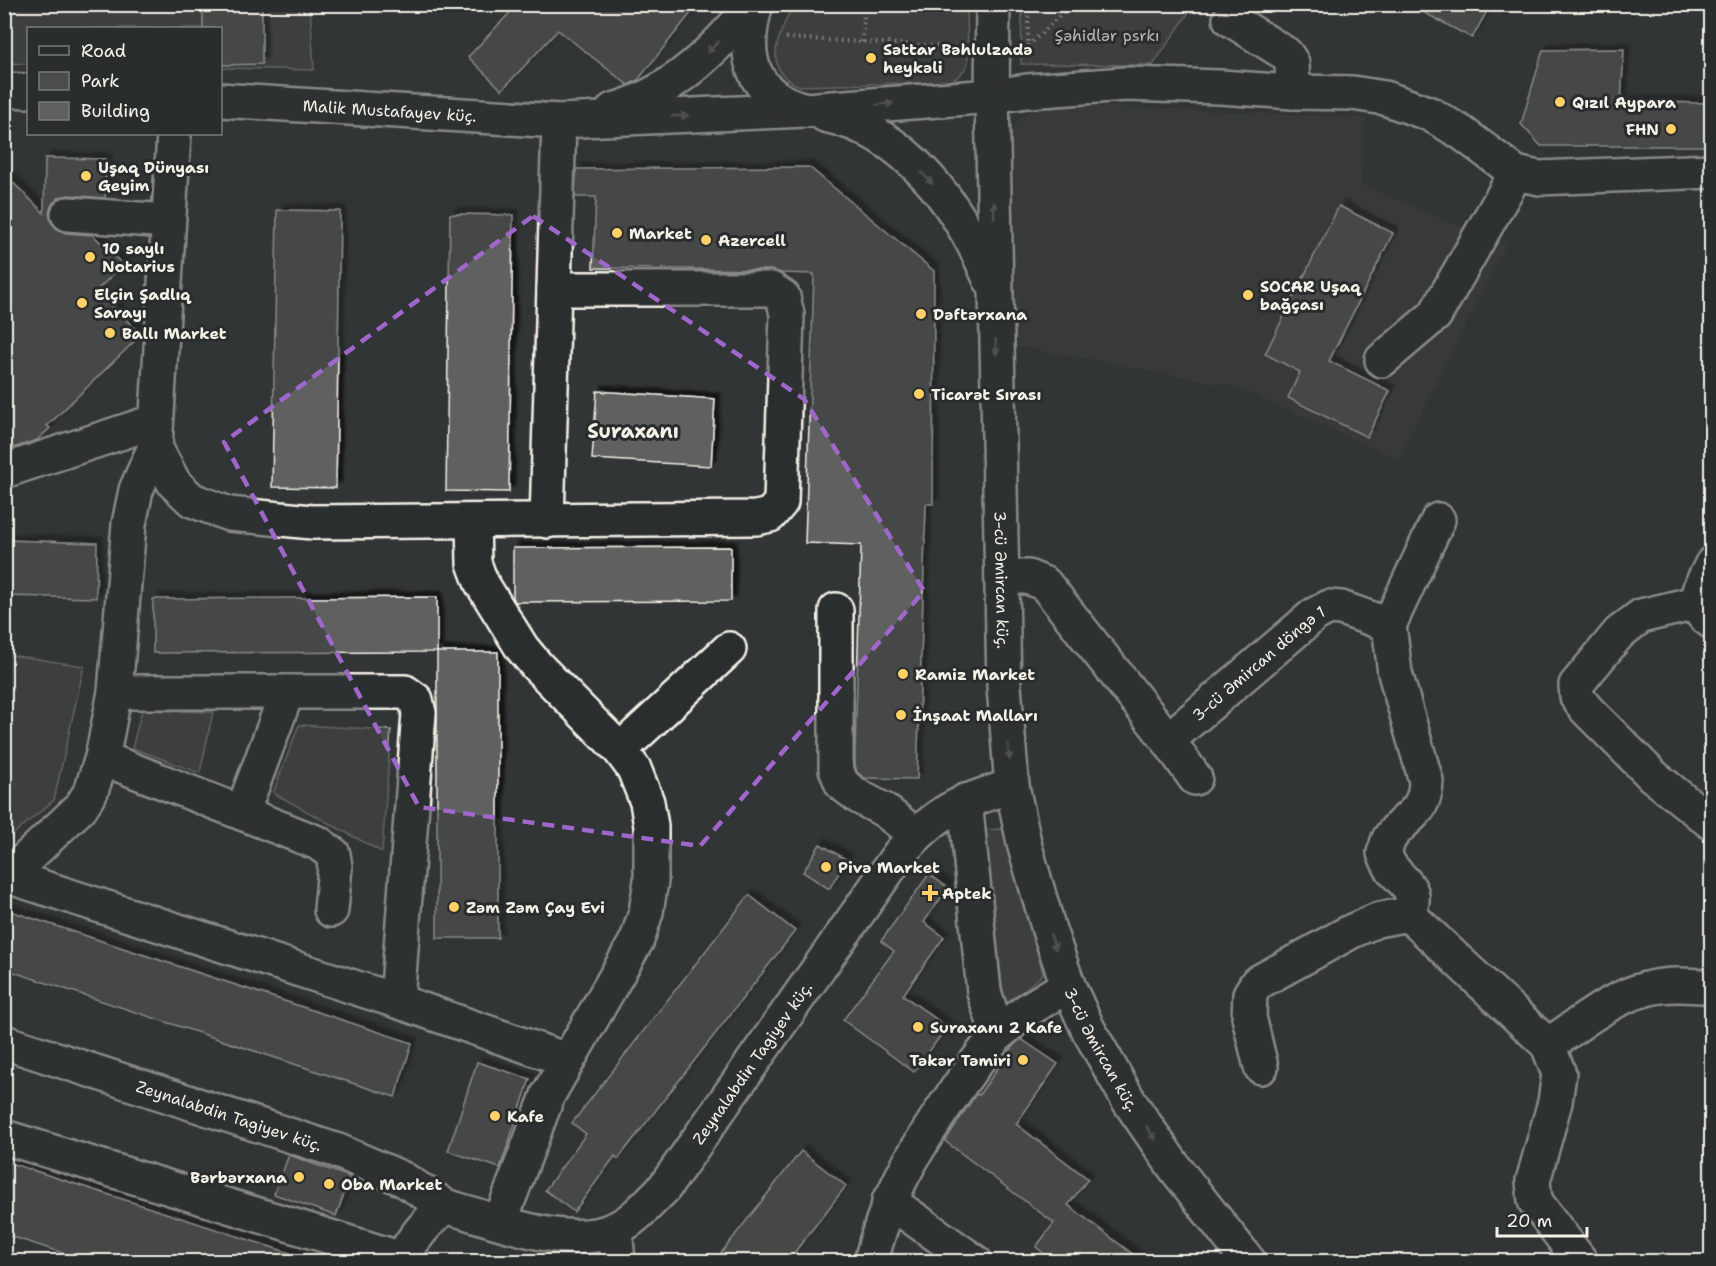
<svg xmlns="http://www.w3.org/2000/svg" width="1716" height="1266" font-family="'Shantell Sans',sans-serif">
  <defs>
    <filter id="shadow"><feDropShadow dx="5.5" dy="-5.5" stdDeviation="1.5" flood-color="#0009"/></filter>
  </defs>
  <rect width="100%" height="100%" fill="#323535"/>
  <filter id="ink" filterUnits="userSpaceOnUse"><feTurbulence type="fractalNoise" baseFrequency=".0167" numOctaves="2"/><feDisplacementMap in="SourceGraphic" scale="12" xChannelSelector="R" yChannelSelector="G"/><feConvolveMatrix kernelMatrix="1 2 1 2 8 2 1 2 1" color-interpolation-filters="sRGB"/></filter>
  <g filter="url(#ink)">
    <!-- built -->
    <polygon fill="#404242" points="1040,103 1366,118 1361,185 1506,245 1398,459 1233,386 1017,346 1009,139 1017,121"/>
    <!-- green -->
    <g fill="#4b4d4c" stroke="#a09f9a" stroke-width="1.5">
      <polygon points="5,5 310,5 314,70 221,68 220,28 28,28 28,64 5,63"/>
      <path d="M793,5H967L968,63C963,73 958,78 948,82L800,86C759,71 780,33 793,5Z"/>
      <polygon points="1022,5 1022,4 1194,5 1153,65 1021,64"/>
      <polygon points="4,654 84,666 54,800 5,841"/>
      <polygon points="142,710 213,712 200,773 132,748"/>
      <polygon points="299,725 391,730 382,852 273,793"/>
      <polygon points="1006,829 1043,974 1005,1006 981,830"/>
    </g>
    <!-- building -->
    <g fill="#5f605f" stroke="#f4f1e8" stroke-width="1.5" filter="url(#shadow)">
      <polygon points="203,4 262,4 262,64 220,65 220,28 203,28"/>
      <polygon points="518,4 698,4 638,80 628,85 558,30 502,90 468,57"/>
      <polygon points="1408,4 1491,4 1472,38"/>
      <polygon points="1624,49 1621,102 1712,103 1712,146 1541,146 1521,124 1543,50"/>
      <polygon points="45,158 106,159 105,198 69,195 60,197 52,204 49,212 51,222 57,229 66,233 93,235 123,265 97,290 141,335 47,426 50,428 37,440 4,451 4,174 44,213"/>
      <polygon points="809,167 934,271 933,504 926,504 917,779 864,778 857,772 855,765 855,752 861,545 805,543 814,274 782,273 771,270 593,268 596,197 575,197 576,169"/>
      <polygon points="1339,206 1393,233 1329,361 1390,391 1367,437 1288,398 1300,372 1265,354"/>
      <polygon points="277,210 340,211 336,488 272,487"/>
      <polygon points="450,214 513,215 509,492 446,491"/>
      <polygon points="597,391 715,399 711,466 592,459"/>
      <polygon points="4,540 97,543 96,598 4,596"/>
      <polygon points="731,547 731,601 515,602 513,597 513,548"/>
      <polygon points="437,597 437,652 153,653 153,599"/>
      <rect x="437" y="652" width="61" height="286"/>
      <polygon points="820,844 847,860 829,889 803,872"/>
      <polygon points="929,874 948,888 924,922 944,937 903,995 947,1027 914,1072 843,1020 894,951 881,941"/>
      <polygon points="749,895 795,931 618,1159 615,1156 574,1212 545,1190 586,1134 572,1123"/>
      <polygon points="4,909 412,1043 395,1097 4,969"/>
      <polygon points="1021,1039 1058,1064 1016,1124 1088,1179 1068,1205 1143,1262 1054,1262 1036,1247 1054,1223 945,1141 976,1094 979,1095 1014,1045"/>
      <polygon points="477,1062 530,1079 500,1168 448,1151"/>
      <polygon points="801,1151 846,1186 787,1262 714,1262"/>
      <polygon points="289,1155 350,1177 336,1216 274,1194"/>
      <polygon points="4,1161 299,1256 298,1262 90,1262 4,1234"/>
    </g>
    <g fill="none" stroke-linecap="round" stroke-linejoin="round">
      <!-- minor casing -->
      <g stroke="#f4f1e8" stroke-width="38">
        <g id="minor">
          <polyline points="1230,19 1286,54 1292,63 1293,92"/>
          <polyline points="4,90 28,91"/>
          <polyline points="992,96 1027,91 1126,84 1220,87 1293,92 1352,93 1385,98 1430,114 1462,133 1516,173 1539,178 1712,171"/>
          <path id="s1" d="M220,100L559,121L806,110"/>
          <path d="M613,110C670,95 717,49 753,4"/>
          <polyline points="174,134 155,447 174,483 192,500 229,514 312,522 756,518 770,515 781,502 787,314 783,297 771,289 554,289"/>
          <polyline points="68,214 168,221"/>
          <polyline points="1382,360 1435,315 1516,173"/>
          <polyline points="4,471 156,421"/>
          <polyline points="473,521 474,563 481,582 522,648 537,666 620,750 634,769 647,802 651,826 651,881 646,912 637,940 548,1095 500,1222"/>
          <polyline points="547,521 559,121"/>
          <polyline points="1712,564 1700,588 1696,603 1704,616 1712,622"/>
          <path id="s2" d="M1002,577H1028L1045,584L1168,740L1314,615L1329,607L1341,608L1389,625L1395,673L1426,781C1425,816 1404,815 1389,839C1387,843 1386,848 1384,853C1386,857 1388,863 1391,867C1404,885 1420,888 1408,914L1548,1045L1559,1074L1555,1102L1533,1181L1535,1201L1581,1262"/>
          <polyline points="1696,603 1641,616 1619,633 1576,685 1577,697 1586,709 1653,776 1712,823"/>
          <polyline points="836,610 836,769 842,784 859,797 884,810 916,835"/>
          <polyline points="1389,625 1438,520"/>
          <polyline points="115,692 405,692 416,700 419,713 397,1001"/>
          <polyline points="1168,740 1195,778"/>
          <polyline points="620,750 729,649"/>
          <polyline points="102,758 318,843 333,854 335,867 331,910"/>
          <polyline points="242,813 287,692"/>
          <polyline points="4,875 397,1001 567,1060"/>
          <polyline points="8,876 81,807 91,791 102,758 115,692 129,524 136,490 155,447"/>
          <polyline points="998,1034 1026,1011 1068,985"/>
          <path id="s3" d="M4,1042L338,1151L403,1179L445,1206"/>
          <path d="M1548,1045C1579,1025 1610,998 1646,989C1667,983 1690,985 1712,987"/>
          <polyline points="1261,1067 1249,1017 1250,994 1257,983 1350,932 1377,920 1408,914"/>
          <polyline points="4,1137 402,1259"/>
          <polyline points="889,1201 975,1262"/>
          <polyline points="615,1229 618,1262"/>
          <path id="s4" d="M401,1262C411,1239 427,1222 445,1206C493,1219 567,1251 615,1229C634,1221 649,1202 664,1188L900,853C938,810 959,802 1012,786"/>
          <path d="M871,1262C885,1201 909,1160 943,1109C961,1083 978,1058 998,1034L984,992L965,801"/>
        </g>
      </g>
      <!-- major casing -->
      <g stroke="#f4f1e8" stroke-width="38">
        <g id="major">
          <path d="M756,4C741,56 750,95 806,110L992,96L993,4"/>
          <path id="s5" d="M992,96L1004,686L1012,786L1025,847L1049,930L1068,985L1088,1029L1129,1101L1175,1168L1249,1262"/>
          <path d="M825,115C906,131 960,207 990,279"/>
        </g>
      </g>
      <!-- path -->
      <g stroke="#f4f1e8" stroke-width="4" stroke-dasharray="1.5 4.5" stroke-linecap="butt">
        <polyline points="1028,4 1028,46 1072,4"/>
        <polyline points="786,38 960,47"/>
        <polyline points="862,42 865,4"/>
      </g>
      <!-- minor -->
      <use href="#minor" stroke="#2a2d2e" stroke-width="33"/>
      <!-- major -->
      <use href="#major" stroke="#2a2d2e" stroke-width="33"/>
    </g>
    <!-- one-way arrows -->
    <defs><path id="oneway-solid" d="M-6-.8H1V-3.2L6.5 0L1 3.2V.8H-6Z" transform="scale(1.5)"/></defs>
    <g fill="#71726f">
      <use href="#oneway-solid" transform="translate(713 47) rotate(138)"/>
      <use href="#oneway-solid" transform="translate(885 104) rotate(-4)"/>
      <use href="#oneway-solid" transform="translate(680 116) rotate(-2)"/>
      <use href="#oneway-solid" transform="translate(927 178) rotate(46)"/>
      <use href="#oneway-solid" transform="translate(994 210) rotate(-91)"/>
      <use href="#oneway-solid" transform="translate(996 347) rotate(88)"/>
      <use href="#oneway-solid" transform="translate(1009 752) rotate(84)"/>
      <use href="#oneway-solid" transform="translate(1053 942) rotate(71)"/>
      <use href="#oneway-solid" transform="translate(1151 1133) rotate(56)"/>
    </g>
  </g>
  <!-- marked area -->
  <path d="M0 0H1716V1266H0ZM533,216L804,399L924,591L700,846L419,807L224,442Z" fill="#323535" fill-opacity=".55" fill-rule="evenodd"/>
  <path fill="none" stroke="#9f67cb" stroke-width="4.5" stroke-dasharray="12 8" stroke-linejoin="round" d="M533,216L804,399L924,591L700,846L419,807L224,442Z"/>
  <!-- markers -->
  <g fill="#ffd166" stroke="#2a2d2e" stroke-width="2">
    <circle cx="871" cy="58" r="6"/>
    <circle cx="1560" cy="102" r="6"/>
    <circle cx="1671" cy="129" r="6"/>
    <circle cx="86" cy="176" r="6"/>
    <circle cx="617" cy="233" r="6"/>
    <circle cx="706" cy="240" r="6"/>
    <circle cx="90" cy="257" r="6"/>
    <circle cx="1248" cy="295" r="6"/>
    <circle cx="82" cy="303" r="6"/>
    <circle cx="921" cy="314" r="6"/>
    <circle cx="110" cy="333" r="6"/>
    <circle cx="919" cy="394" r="6"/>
    <circle cx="903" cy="674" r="6"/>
    <circle cx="901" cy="715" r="6"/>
    <circle cx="826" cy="867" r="6"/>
    <path d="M927 884h6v6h6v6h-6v6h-6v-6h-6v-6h6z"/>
    <circle cx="454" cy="907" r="6"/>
    <circle cx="918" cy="1027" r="6"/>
    <circle cx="1023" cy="1060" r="6"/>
    <circle cx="495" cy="1116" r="6"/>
    <circle cx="299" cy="1177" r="6"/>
    <circle cx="329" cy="1184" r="6"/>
  </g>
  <g text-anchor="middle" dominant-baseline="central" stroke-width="6" stroke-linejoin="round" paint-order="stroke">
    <!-- park labels -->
    <g font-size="16" fill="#b9b8b1" stroke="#2a2d2e">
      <text x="1107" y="35">Şəhidlər psrkı</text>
    </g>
    <!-- poi labels -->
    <g font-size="16" font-weight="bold" fill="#f4f1e8" stroke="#2a2d2e" text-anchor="start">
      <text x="883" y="49">Səttar Bəhlulzadə<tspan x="883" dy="18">heykəli</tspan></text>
      <text x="1572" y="102">Qızıl Aypara</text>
      <text x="1659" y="129" text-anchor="end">FHN</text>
      <text x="98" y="167">Uşaq Dünyası<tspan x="98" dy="18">Geyim</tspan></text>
      <text x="629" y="233">Market</text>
      <text x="718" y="240">Azercell</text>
      <text x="102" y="248">10 saylı<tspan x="102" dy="18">Notarius</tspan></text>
      <text x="1260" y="286">SOCAR Uşaq<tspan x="1260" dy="18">bağçası</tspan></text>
      <text x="94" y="294">Elçin Şadlıq<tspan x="94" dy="18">Sarayı</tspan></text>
      <text x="933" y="314">Dəftərxana</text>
      <text x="122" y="333">Ballı Market</text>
      <text x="931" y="394">Ticarət Sırası</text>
      <text x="915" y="674">Ramiz Market</text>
      <text x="913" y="715">İnşaat Malları</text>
      <text x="838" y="867">Pivə Market</text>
      <text x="942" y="893">Aptek</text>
      <text x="466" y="907">Zəm Zəm Çay Evi</text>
      <text x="930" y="1027">Suraxanı 2 Kafe</text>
      <text x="1011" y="1060" text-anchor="end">Təkər Təmiri</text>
      <text x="507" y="1116">Kafe</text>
      <text x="287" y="1177" text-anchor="end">Bərbərxana</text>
      <text x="341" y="1184">Oba Market</text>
    </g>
    <!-- street labels -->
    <g font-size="16" fill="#f4f1e8" stroke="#2a2d2e">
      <text stroke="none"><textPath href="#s1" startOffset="170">Malik Mustafayev küç.</textPath></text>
      <text stroke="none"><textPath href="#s5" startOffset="484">3-cü Əmircan küç.</textPath></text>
      <text stroke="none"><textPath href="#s2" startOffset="362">3-cü Əmircan döngə 1</textPath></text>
      <text stroke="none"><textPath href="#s5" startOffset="970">3-cü Əmircan küç.</textPath></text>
      <text stroke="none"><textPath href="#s4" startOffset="464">Zeynalabdin Tagiyev küç.</textPath></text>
      <text stroke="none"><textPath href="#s3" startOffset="237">Zeynalabdin Tagiyev küç.</textPath></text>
    </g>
    <!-- quarter labels -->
    <g font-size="20" font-weight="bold" fill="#f4f1e8" stroke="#2a2d2e">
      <text x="633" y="431">Suraxanı</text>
    </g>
  </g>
  <!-- margin -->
  <rect width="1716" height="1266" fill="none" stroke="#2a2d2e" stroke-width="24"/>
  <rect x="12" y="12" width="1692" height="1242" fill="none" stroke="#f4f1e8" stroke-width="2" filter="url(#ink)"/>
  <!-- legend -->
  <rect x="27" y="27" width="195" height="108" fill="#2a2d2e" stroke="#7b7b78" stroke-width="1.5"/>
  <rect x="39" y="46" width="30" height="9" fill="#2a2d2e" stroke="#7b7b78" stroke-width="1.5"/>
  <text x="81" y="57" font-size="18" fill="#f4f1e8">Road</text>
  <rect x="39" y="72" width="30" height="18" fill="#4b4d4c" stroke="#7b7b78" stroke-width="1.5"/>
  <text x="81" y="87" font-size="18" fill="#f4f1e8">Park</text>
  <rect x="39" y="102" width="30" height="18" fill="#5f605f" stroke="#7b7b78" stroke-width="1.5"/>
  <text x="81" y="117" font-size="18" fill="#f4f1e8">Building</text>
  <!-- scale -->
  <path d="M1497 1227v9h90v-9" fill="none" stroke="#f4f1e8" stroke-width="3"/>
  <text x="1506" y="1227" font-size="18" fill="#f4f1e8" stroke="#2a2d2e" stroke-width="4.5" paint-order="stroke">20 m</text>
</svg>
